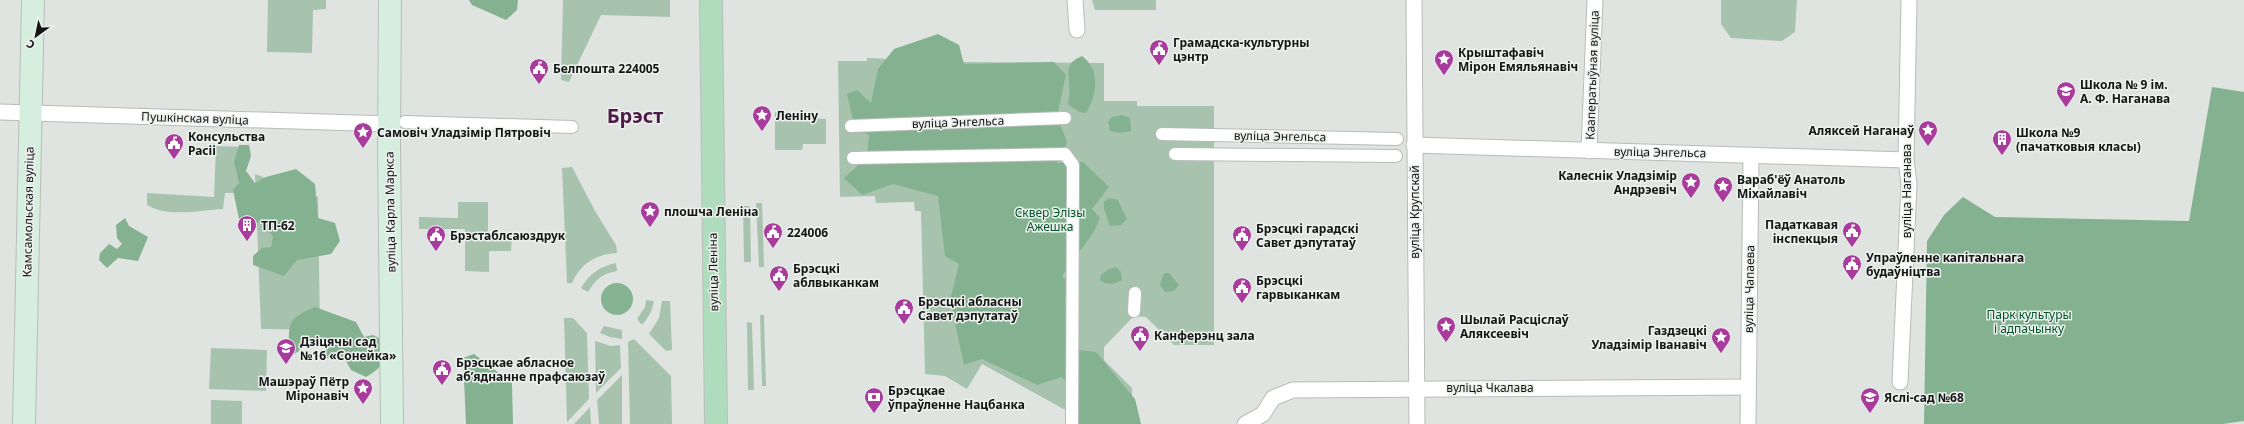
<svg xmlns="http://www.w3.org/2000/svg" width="2244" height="424" font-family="'Noto Sans',sans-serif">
  <rect width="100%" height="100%" fill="#e0e4e1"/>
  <!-- green -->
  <g fill="#a7c3ae">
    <polygon points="268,0 326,0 326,9 313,10 312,53 267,52"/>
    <polygon points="563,0 670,0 670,17 601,15 569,82 561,80"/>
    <polygon points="1092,0 1156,0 1156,10 1095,10"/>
    <polygon points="1721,0 1797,0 1795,32 1782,41 1731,38 1721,24"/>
    <polygon points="867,58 965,62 1104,63 1104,101 1137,101 1137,106 1214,106 1214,345 1174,345 1146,317 1134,316 1104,347 1104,360 1132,388 1132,414 1069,412 982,364 967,389 945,376 925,374 921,211 915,211 914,202 876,203 875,196 840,197 838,61 867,61"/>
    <polygon points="775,112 803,113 803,118 826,119 826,144 803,144 802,150 775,150"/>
    <path d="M216,146L245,147L237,193H225L223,209C200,210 168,218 147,205V193L214,197Z"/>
    <path d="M572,167L595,211L616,245L617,253C596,254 580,264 572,283H567L562,168Z"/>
    <polygon points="255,174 318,197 320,330 261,329"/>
    <polygon points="458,202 488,202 488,234 512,234 511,251 489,251 489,272 465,271 465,229 419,229 419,217 458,218"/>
    <polygon points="756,203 762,203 764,267 759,267"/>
    <polygon points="743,206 750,206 751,262 744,262"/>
    <path d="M616,263L617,271C603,273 595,280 588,292L581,288C590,273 599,267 616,263Z"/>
    <path d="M646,300L654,301C652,311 649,317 642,325L637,319L645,307Z"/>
    <polygon points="662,301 670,301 672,350 666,351 649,334 659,318"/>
    <polygon points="760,315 764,315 766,386 762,386"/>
    <polygon points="573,318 587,333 589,399 567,422 564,318"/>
    <polygon points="747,322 752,323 754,390 748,390"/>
    <polygon points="604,326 622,330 622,339 610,337 600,333"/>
    <polygon points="634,339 671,376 672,424 630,424 628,342"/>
    <polygon points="595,341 611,346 620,345 621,368 596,393"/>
    <polygon points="211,348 267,350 266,391 209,389"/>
    <polygon points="622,375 622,424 599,424 597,400"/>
    <polygon points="211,400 242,401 242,424 211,424"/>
    <polygon points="590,407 591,424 574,424"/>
  </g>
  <!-- forest -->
  <g fill="#84b291">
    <polygon points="469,0 518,0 517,10 506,20 472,5"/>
    <polygon points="938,34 959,45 964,64 1054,62 1066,75 1057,116 1067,142 1057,163 1083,162 1109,187 1092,209 1100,218 1093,233 1062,276 1070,284 1065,297 1069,349 1096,352 1135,399 1141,424 1077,424 1077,396 1062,377 1037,385 982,359 964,365 950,300 959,264 945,256 938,196 893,184 862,195 844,178 867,157 869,135 855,129 847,94 857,90 871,103 878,69 894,49"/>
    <path d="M1082,56C1101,70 1097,95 1086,113L1079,112L1068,104C1069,98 1070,91 1069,85C1069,68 1065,64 1082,56Z"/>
    <polygon points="2212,87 2244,92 2244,421 2223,424 1924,424 1927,241 1944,215 1963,197 1995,217 2189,221"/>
    <polygon points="1122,115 1130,118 1131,131 1120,133 1110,131 1108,122 1112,117"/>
    <polygon points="239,145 249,145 251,156 246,171 255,183 266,177 296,169 315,184 318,218 335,223 340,241 331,254 297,260 284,276 253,265 253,256 262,248 271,247 273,236 260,223 239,219 233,190 239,183 234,162"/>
    <polygon points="1109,198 1118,200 1127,219 1121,225 1110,226 1104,209 1104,202"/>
    <polygon points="125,218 129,226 148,237 138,261 118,258 107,268 99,260 100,253 109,244 117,249 122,244 117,238 116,225"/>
    <path d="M1116,267L1121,272L1122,280C1114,284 1108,286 1100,280L1101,275L1109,269Z"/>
    <polygon points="1164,273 1169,273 1179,285 1174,291 1165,292 1160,285"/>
    <path d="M315,307L356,322L364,337L373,335L383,340C383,361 386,366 366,377L351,370L344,358H327L325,347L307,339L299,351L284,360L281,351L289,346C288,320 292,317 315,307Z"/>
    <polygon points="474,354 512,383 513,424 466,424 463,358"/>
  </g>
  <!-- water -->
  <circle fill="#86b492" cx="617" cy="299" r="16"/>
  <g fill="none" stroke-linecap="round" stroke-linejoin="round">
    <!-- pedestrian casing -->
    <g stroke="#b8bcb9" stroke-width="14">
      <g id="pedestrian">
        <polyline points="405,122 572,127"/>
        <polyline points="851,126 1065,118"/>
        <polyline points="1162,134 1397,139"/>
        <polyline points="1175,154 1396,156"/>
        <polyline points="853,158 1065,154 1073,165 1072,424"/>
        <polyline points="1134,311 1135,293"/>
      </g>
    </g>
    <!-- minor casing -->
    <g stroke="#b8bcb9" stroke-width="17">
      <g id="minor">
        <polyline points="1075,0 1077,30"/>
        <polyline points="1414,0 1417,424"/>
        <polyline points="0,112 389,124"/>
        <polyline points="1414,145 1906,160"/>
        <polyline points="1589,151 1595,0"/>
        <polyline points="1900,382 1909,184 1906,160 1909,0"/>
        <polyline points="1245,424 1263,414 1273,398 1293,390 1748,387"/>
        <polyline points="1748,424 1751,155"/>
      </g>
    </g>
    <!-- secondary casing -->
    <g stroke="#b8bcb9" stroke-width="24">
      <g id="secondary">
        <polyline points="390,0 389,145 392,424"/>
        <polyline points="24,424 33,0"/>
      </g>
    </g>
    <!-- primary casing -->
    <g stroke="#bdbebd" stroke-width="24">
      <polyline id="primary" points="711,0 716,424"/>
    </g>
    <!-- pedestrian -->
    <use href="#pedestrian" stroke="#fff" stroke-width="12"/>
    <!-- minor -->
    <use href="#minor" stroke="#fff" stroke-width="15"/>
    <!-- secondary -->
    <use href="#secondary" stroke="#d6eedd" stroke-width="22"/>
    <!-- primary -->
    <use href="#primary" stroke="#aedcbc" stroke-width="22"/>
  </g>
  <!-- icons -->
  <defs>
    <g id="civic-pin" transform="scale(1)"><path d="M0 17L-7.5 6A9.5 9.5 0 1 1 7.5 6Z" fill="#a83b9b" stroke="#edf1ee"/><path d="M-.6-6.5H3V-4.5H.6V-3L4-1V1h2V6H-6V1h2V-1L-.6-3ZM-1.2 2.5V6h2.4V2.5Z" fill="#fff"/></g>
    <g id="sight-pin" transform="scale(1)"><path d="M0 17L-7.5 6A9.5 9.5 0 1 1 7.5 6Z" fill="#a83b9b" stroke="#edf1ee"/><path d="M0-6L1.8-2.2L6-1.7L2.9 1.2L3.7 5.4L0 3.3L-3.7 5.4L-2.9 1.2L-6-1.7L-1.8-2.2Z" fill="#fff"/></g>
    <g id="school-pin" transform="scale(1)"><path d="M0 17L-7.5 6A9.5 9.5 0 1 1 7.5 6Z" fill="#a83b9b" stroke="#edf1ee"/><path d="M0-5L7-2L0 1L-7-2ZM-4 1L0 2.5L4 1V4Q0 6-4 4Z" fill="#fff"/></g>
    <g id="building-pin" transform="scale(1)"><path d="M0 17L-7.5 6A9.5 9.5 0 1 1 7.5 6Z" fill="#a83b9b" stroke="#edf1ee"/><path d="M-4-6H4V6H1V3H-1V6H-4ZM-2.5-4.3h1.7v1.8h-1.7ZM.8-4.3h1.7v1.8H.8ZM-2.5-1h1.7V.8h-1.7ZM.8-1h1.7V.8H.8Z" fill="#fff"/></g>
    <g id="bank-pin" transform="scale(1)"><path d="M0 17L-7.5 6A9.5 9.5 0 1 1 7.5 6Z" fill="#a83b9b" stroke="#edf1ee"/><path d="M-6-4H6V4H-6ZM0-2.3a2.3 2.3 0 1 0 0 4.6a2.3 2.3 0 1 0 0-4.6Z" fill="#fff"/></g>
  </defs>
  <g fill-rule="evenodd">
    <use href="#civic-pin" x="1159" y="49"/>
    <use href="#sight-pin" x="1444" y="59"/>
    <use href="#civic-pin" x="539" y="68"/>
    <use href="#school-pin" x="2066" y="91"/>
    <use href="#sight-pin" x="762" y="115"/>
    <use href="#sight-pin" x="1928" y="130"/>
    <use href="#sight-pin" x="363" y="132"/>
    <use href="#building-pin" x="2002" y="139"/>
    <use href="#civic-pin" x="174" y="143"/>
    <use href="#sight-pin" x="1691" y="182"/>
    <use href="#sight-pin" x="1723" y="186"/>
    <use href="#sight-pin" x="650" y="211"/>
    <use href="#building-pin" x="247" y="225"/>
    <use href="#civic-pin" x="1852" y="231"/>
    <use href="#civic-pin" x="773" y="232"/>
    <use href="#civic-pin" x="436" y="235"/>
    <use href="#civic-pin" x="1242" y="235"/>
    <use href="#civic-pin" x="1852" y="264"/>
    <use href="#civic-pin" x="779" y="275"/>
    <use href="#civic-pin" x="1242" y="287"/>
    <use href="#civic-pin" x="904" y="308"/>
    <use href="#sight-pin" x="1446" y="326"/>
    <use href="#civic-pin" x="1140" y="335"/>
    <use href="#sight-pin" x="1721" y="337"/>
    <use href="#school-pin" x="286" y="348"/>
    <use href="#civic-pin" x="442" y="369"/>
    <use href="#sight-pin" x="363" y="388"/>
    <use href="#bank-pin" x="874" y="397"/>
    <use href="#school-pin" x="1870" y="397"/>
  </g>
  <g text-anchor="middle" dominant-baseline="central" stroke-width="3" stroke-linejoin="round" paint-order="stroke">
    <!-- poi labels -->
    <g font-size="12" font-weight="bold" fill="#141615" stroke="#edf1ee" text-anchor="start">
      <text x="1173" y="42">Грамадска-культурны<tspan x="1173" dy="14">цэнтр</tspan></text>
      <text x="1458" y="52">Крыштафавіч<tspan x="1458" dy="14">Мірон Емяльянавіч</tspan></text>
      <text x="553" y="68">Белпошта 224005</text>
      <text x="2080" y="84">Школа № 9 ім.<tspan x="2080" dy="14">А. Ф. Наганава</tspan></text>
      <text x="776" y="115">Леніну</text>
      <text x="1914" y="130" text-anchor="end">Аляксей Наганаў</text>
      <text x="377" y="132">Самовіч Уладзімір Пятровіч</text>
      <text x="2016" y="132">Школа №9<tspan x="2016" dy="14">(пачатковыя класы)</tspan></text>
      <text x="188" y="136">Консульства<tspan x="188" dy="14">Расіі</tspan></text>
      <text x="1677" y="175" text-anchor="end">Калеснік Уладзімір<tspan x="1677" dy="14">Андрэевіч</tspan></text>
      <text x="1737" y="179">Вараб'ёў Анатоль<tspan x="1737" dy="14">Міхайлавіч</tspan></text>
      <text x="664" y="211">плошча Леніна</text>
      <text x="1838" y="224" text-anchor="end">Падаткавая<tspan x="1838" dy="14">інспекцыя</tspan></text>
      <text x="261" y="225">ТП-62</text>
      <text x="1256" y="228">Брэсцкі гарадскі<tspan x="1256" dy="14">Савет дэпутатаў</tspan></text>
      <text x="787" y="232">224006</text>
      <text x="450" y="235">Брэстаблсаюздрук</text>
      <text x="1866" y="257">Упраўленне капітальнага<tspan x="1866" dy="14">будаўніцтва</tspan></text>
      <text x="793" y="268">Брэсцкі<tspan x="793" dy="14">аблвыканкам</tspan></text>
      <text x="1256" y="280">Брэсцкі<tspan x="1256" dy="14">гарвыканкам</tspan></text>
      <text x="918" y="301">Брэсцкі абласны<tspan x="918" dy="14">Савет дэпутатаў</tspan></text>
      <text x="1460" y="319">Шылай Расціслаў<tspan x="1460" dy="14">Аляксеевіч</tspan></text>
      <text x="1707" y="330" text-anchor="end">Газдзецкі<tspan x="1707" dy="14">Уладзімір Іванавіч</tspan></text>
      <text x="1154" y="335">Канферэнц зала</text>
      <text x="300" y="341">Дзіцячы сад<tspan x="300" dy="14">№16 «Сонейка»</tspan></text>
      <text x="456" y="362">Брэсцкае абласное<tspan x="456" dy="14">абʼяднанне прафсаюзаў</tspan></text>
      <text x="349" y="381" text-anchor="end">Машэраў Пётр<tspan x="349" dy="14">Міронавіч</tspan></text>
      <text x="888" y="390">Брэсцкае<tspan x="888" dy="14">ўпраўленне Нацбанка</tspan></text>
      <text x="1884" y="397">Яслі-сад №68</text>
    </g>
    <!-- street labels -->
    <g font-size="12" fill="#141615" stroke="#edf1ee">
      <text transform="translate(1592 75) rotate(-88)">Кааператыўная вуліца</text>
      <text transform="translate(195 118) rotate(2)">Пушкінская вуліца</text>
      <text transform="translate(958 122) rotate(-2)">вуліца Энгельса</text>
      <text transform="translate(1280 136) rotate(1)">вуліца Энгельса</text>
      <text transform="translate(1660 152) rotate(1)">вуліца Энгельса</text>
      <text transform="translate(1906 191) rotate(-90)">вуліца Наганава</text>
      <text transform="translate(28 212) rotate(-89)">Камсамольская вуліца</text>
      <text transform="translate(390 212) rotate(-91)">вуліца Карла Маркса</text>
      <text transform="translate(1414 212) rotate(-90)">вуліца Крупскай</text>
      <text transform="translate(713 272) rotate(-91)">вуліца Леніна</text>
      <text transform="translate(1749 289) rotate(-89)">вуліца Чапаева</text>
      <text x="1490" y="387">вуліца Чкалава</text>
    </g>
    <!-- park labels -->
    <g font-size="12" fill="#005228" stroke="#edf1ee">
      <text x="1050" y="212">Сквер Элізы<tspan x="1050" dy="14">Ажешка</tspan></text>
      <text x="2029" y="314">Парк культуры<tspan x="2029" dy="14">і адпачынку</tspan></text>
    </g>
    <!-- town labels -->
    <g font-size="20" font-weight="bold" fill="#4f1b48" stroke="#edf1ee">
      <text x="635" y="115">Брэст</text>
    </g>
  </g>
  <!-- north arrow -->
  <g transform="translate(36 36) rotate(213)" stroke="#edf1ee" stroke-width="3" paint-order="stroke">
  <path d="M0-3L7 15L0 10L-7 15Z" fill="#141615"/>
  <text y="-6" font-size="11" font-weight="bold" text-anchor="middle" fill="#141615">С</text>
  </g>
</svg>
